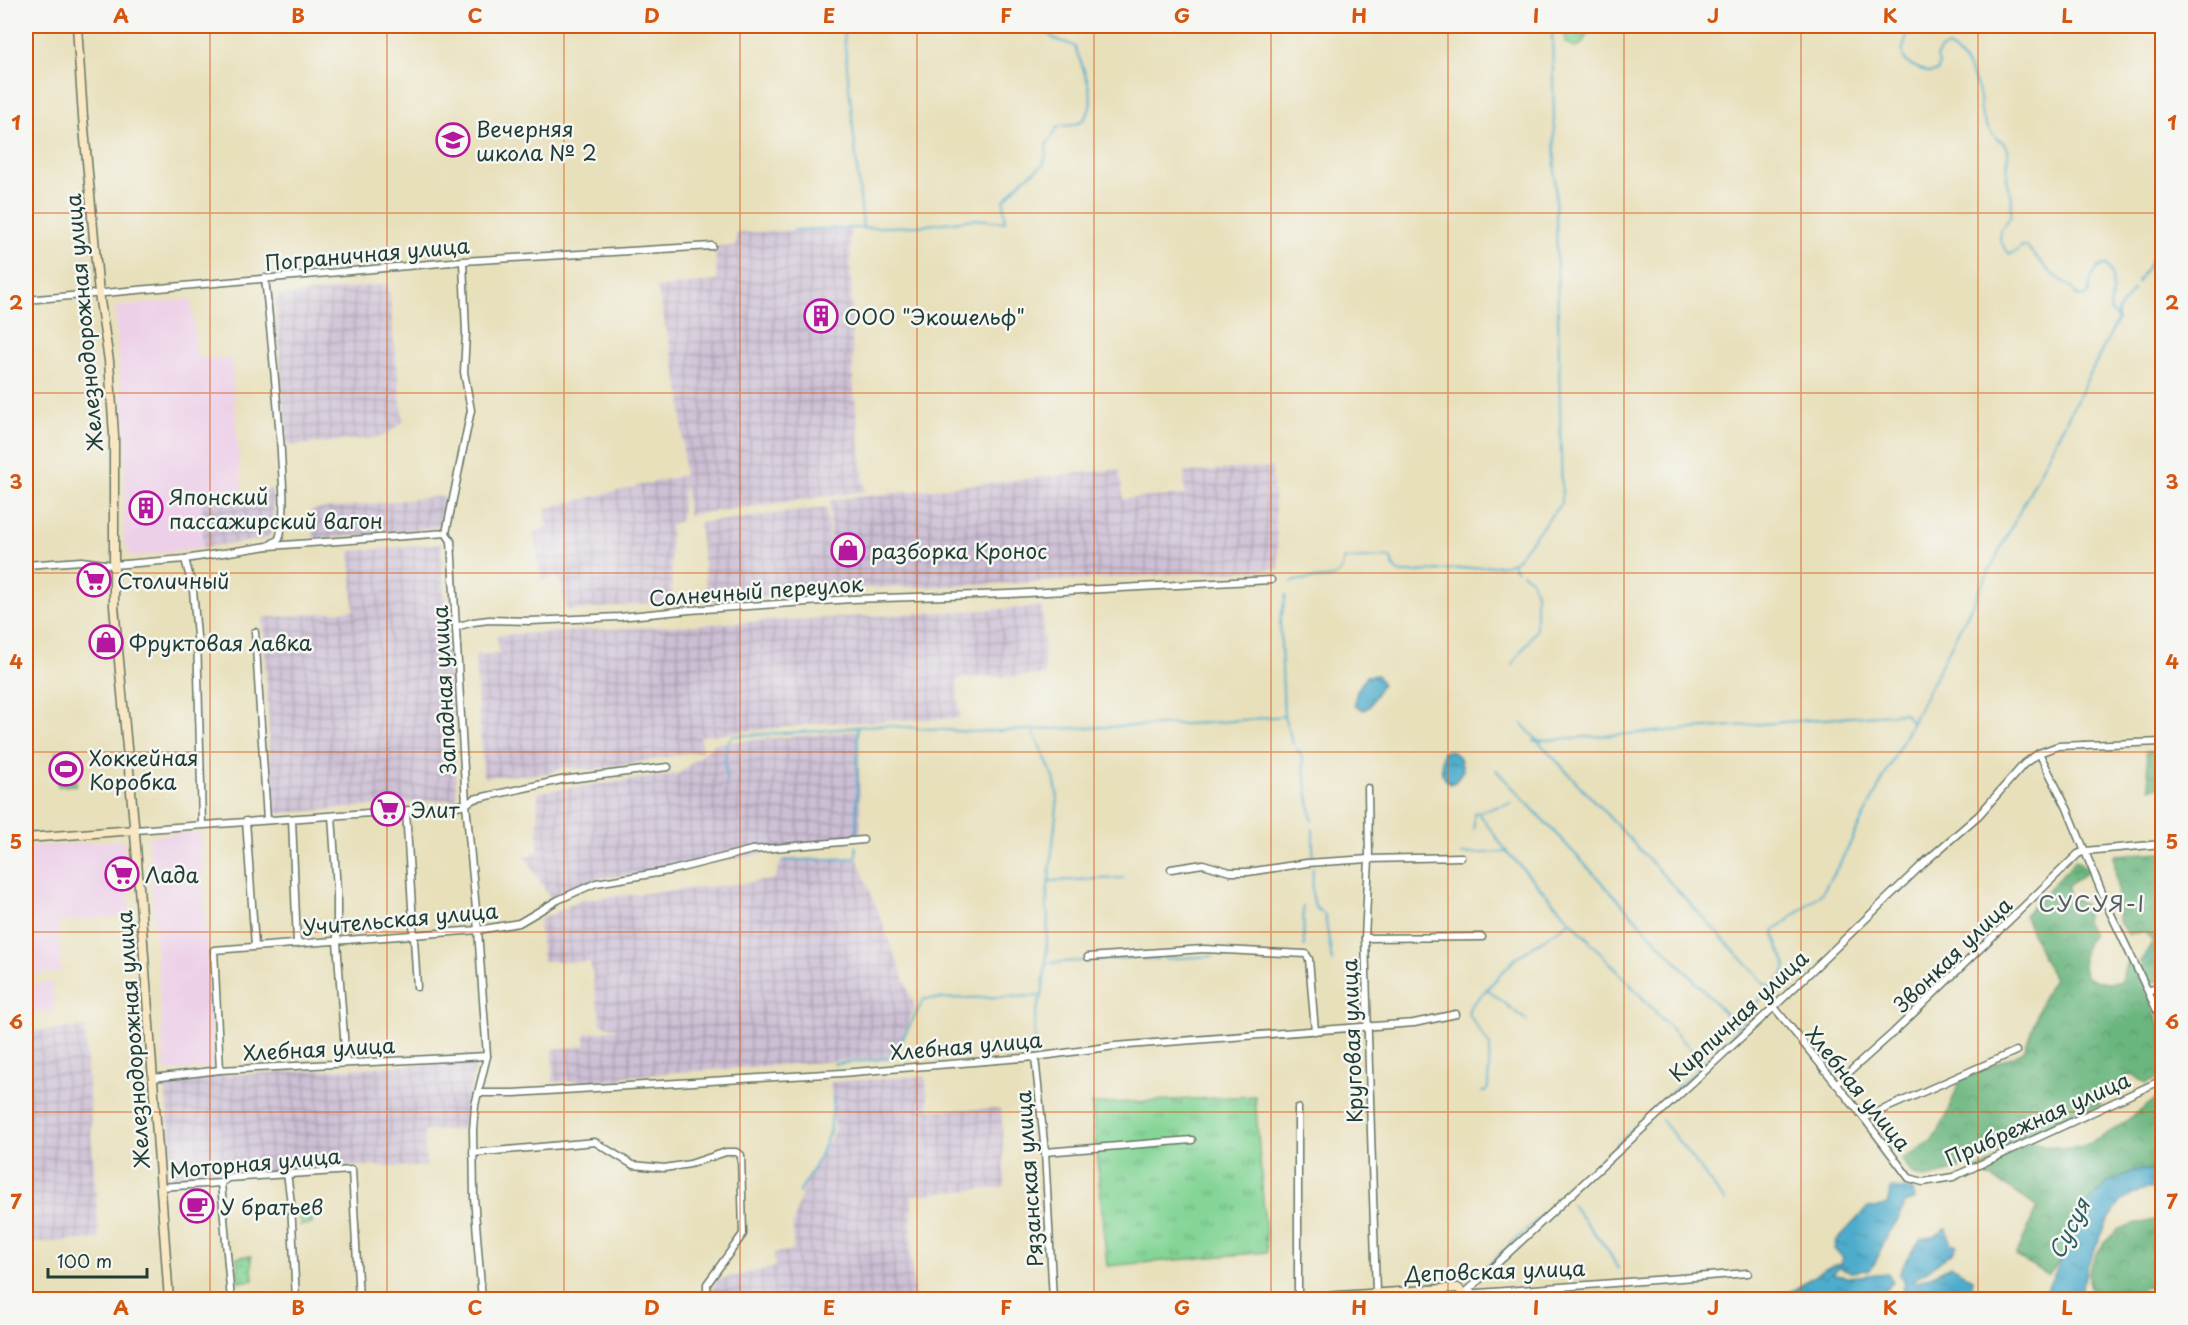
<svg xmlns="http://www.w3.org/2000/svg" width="2188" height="1325" font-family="'Playpen Sans',sans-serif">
  <defs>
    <pattern id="industrial-grid" width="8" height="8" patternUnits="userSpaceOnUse" patternTransform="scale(1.5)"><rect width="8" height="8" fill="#ccbed4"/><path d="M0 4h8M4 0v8" fill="none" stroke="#a59cad"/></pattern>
    <pattern id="grass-tufts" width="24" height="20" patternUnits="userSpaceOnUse" patternTransform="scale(1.5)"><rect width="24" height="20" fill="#84d596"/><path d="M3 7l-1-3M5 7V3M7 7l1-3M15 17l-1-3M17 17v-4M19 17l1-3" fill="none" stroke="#6bae7b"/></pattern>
    <pattern id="forest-crowns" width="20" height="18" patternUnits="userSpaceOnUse" patternTransform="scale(1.5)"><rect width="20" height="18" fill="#6bb67f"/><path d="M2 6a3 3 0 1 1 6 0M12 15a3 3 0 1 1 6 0" fill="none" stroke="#579569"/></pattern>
    <pattern id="wetland-marsh" width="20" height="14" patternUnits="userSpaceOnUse" patternTransform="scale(1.5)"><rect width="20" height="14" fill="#84d596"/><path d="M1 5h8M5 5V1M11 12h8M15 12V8" fill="none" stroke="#6bae7b"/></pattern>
    <pattern id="park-dots" width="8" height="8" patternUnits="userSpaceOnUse" patternTransform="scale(1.5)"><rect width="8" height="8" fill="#84d596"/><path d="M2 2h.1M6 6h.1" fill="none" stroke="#6bae7b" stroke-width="1.8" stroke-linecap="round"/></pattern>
    <pattern id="water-ripples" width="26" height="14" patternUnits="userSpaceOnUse" patternTransform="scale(1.5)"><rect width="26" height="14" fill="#4daccc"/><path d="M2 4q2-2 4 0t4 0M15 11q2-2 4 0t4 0" fill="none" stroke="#3f8da6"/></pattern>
  </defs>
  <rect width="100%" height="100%" fill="#f6f6f2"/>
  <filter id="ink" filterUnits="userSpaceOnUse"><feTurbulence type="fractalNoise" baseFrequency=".0167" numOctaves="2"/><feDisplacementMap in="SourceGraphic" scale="12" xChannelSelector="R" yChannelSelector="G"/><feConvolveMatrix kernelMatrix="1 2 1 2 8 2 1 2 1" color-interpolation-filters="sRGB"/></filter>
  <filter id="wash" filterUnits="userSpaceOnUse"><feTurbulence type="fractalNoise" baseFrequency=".008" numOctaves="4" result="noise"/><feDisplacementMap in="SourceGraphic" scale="24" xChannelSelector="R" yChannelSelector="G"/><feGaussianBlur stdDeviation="1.35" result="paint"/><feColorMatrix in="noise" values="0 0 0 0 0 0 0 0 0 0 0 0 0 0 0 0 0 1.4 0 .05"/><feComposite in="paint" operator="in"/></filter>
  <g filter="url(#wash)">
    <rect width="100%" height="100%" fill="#e8e0bb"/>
    <!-- built -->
    <g fill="#edd0e8">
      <polygon points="191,299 197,358 231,358 242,497 202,500 203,547 132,557 123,540 126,452 115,307"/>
      <polygon points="201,832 213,1068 165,1071 148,836"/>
      <polygon points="124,840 130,915 58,922 61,972 26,975 26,847"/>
      <polygon points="52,982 54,1011 28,1013 28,1032 26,1032 26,985"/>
    </g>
    <!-- industrial -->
    <g fill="url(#industrial-grid)">
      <polygon points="850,228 853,381 865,491 688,515 684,480 681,521 670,524 672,601 566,611 561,580 555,578 541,580 534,533 547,527 546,508 684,475 681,394 657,288 717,281 715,246 736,246 736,233"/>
      <polygon points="388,284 403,422 382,437 287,446 275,297"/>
      <polygon points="1272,467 1279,569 957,586 852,588 708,601 699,523 827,508 829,563 830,500 1119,469 1123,499 1185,495 1184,472"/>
      <polygon points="272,489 274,513 273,529 268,537 262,540 203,547 202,500 242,497"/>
      <polygon points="444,496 446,520 434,528 314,540 311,510"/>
      <polygon points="441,544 457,799 273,814 263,618 354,610 350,551"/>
      <polygon points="1042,607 1045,675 958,678 957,682 960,718 826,723 700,736 702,751 591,770 564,767 550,773 483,777 475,655 499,654 497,635"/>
      <polygon points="858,731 861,836 663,871 600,878 551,899 525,857 538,851 538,792 678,774 716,743"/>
      <polygon points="857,858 915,1007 894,1057 623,1076 623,1080 553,1082 553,1049 585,1046 585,1034 618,1029 601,1024 590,962 543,961 539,920 581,900 774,880 782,859"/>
      <polygon points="84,1027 99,1239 26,1243 26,1032"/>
      <polygon points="469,1062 476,1063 462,1129 424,1131 426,1167 352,1166 173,1180 165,1082 214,1076"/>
      <polygon points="925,1076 929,1110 1001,1109 1005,1187 912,1195 911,1264 915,1299 712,1299 716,1280 775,1267 774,1253 793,1250 793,1223 805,1183 835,1130 830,1082"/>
    </g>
    <!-- grass -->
    <polygon fill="url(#grass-tufts)" stroke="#528965" stroke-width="1.5" points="1255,1096 1267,1252 1107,1266 1092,1104"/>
    <!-- forest -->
    <g fill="url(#forest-crowns)" stroke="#457a5a" stroke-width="1.5">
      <polygon points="2146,751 2162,751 2162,787 2150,788"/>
      <polygon points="2162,852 2162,981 2149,983 2140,962 2153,942 2144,932 2127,934 2118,920 2119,910 2114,855"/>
      <path d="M2076,860L2089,870L2068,886V896L2083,903L2087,910L2085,921L2092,934C2084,950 2078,961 2087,978L2106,983L2121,982L2126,964L2131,958L2162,1029V1077L2146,1084L2133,1074L2102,1090L2100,1105L1950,1172C1925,1178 1918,1185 1902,1160L1932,1140L1945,1119L1960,1080L2024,1051L2043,997L2054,979L2043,958L2024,915Z"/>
      <path d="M2162,1094V1170H2136L2107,1183L2075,1218L2062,1259L2048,1275L2016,1256L2037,1207L2004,1185L1976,1170L2033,1142C2047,1147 2065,1149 2079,1147C2099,1143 2146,1107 2162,1094Z"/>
      <path d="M2154,1220L2162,1223V1287C2145,1283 2128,1297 2111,1300C2105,1300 2098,1298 2092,1296L2088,1273L2095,1256L2104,1243L2119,1229Z"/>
    </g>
    <!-- wetland -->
    <polygon fill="url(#wetland-marsh)" stroke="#528965" stroke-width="1.5" points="1566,26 1603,26 1590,29 1582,44 1575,48 1565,42"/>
    <!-- park -->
    <g fill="url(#park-dots)" stroke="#528965" stroke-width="1.5">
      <polygon points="316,1206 316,1211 313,1212 312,1224 300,1225 298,1207"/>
      <polygon points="251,1256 253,1280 239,1282 237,1257"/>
    </g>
    <!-- pitch -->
    <polygon fill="#84d596" stroke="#528965" stroke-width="1.5" points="74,751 76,785 58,786 56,752"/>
    <!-- water -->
    <g fill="url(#water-ripples)" stroke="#367480" stroke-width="1.5">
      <path d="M1377,675L1382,683L1369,707L1364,710L1355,706C1354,694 1359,686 1367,676Z"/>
      <path d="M1450,750L1460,758L1463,770L1455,782L1449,784C1439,775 1441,764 1443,752Z"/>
      <polygon points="2136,1170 2162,1170 2162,1187 2141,1190 2121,1202 2108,1221 2087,1266 2080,1299 2042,1299 2062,1259 2075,1218 2107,1183"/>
      <path d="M1891,1188L1913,1190L1915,1199L1905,1203C1902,1218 1891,1227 1885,1241C1880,1252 1877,1262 1869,1271L1863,1269C1854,1274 1848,1272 1839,1268L1832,1274L1847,1277L1888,1273L1893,1282L1880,1295L1879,1299H1790L1788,1293C1806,1283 1822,1267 1841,1263L1843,1257L1834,1249L1836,1241L1868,1207L1876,1208L1887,1204Z"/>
      <path d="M1947,1228L1950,1243L1957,1245L1953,1252L1913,1281L1918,1282L1951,1266C1960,1269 1964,1275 1973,1279L1971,1290L1965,1299H1896L1903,1290L1905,1282L1899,1275L1907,1258L1921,1239L1935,1236Z"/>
    </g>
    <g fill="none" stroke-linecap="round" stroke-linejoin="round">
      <!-- stream -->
      <g stroke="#4daccc" stroke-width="2">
        <polyline points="843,26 863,228"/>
        <path d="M1907,26C1909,35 1904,41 1903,50C1900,65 1921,69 1931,73L1938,71L1939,64L1937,56L1941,49L1948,47C1963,54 1977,81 1980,98C1981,102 1980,108 1981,112C1983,121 1993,140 2002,141L2008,150L2007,184L2012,197L2011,216L2001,230L2000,239L2005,249L2010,254L2017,251L2021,246L2027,247L2052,274L2072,287L2076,295L2081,297L2088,295C2091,282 2090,266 2106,265C2117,278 2111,295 2110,310L2118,319"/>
        <path d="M794,230L918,226L976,219L1005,222L1004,200L1021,181L1043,165L1046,157L1047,144L1058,127C1065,124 1070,127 1076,124C1106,110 1082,68 1075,47C1062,38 1051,45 1046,26"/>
        <polyline points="2137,283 2162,242"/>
        <polyline points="1514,563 1514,568 1517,570"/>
        <path d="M1292,582C1304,576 1332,582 1339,573C1343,569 1342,563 1345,559L1389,557L1391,558C1393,566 1394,571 1402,573L1506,565L1515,561L1562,502L1552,26"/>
        <polyline points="1512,665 1536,630 1536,593 1531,579 1522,573"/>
        <polyline points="1284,716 1293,744"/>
        <polyline points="1522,724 1770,989"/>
        <polyline points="1533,741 1905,713 1911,722"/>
        <polyline points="1297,749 1302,757 1312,821"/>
        <polyline points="1496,770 1738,1027"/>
        <path d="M726,782C726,768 721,745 733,736L817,731L879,725L971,732L1211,723L1284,716L1280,622L1286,595"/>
        <polyline points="1478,812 1507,852 1703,1063"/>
        <polyline points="1474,829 1474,813 1511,803"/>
        <polyline points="856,835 858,726"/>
        <polyline points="1461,854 1506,852"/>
        <polyline points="782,861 856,858 856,847"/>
        <polyline points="1313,861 1313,829"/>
        <polyline points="1313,868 1312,893 1315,907 1325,915 1332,961"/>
        <polyline points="1050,881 1124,878"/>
        <polyline points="1303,906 1304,946"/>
        <polyline points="1222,956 1243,955 1263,959 1293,957"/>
        <polyline points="1141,959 1158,959"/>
        <polyline points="1164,959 1214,956"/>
        <polyline points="2146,960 2162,946"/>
        <polyline points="1046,963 1133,958"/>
        <polyline points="1487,989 1527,1021"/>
        <polyline points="1753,1007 1783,975 1786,966 1774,935 1775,930 1821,894 1839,865 2118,319 2118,312 2133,290"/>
        <path d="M1037,1051C1033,1031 1033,1015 1042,996"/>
        <polyline points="834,1064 892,1058 924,999 1042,996 1046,963 1048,913 1046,906 1058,798 1054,778 1033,731"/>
        <polyline points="1482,1092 1485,1092 1488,1088 1490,1046 1468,1013 1470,1007 1515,959 1571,921"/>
        <path d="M1662,1101C1686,1079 1735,1040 1749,1012"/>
        <polyline points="1662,1120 1725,1201"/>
        <polyline points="1603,1158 1657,1106"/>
        <polyline points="1568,1191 1598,1163"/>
        <polyline points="799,1193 819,1158 830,1131 834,1094"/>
        <polyline points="1571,1204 1608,1250 1618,1269"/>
        <polyline points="1473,1279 1565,1194"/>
        <polyline points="1381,1287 1455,1281"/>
        <polyline points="1361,1288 1371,1288"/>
      </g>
    </g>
  </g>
  <g filter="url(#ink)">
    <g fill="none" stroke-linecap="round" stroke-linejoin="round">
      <!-- street casing -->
      <g stroke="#657663" stroke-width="9">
        <g id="street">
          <polyline points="463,261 466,333 464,372 471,410 446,533 451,541 466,804 478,930 487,1056 475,1105 473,1130 474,1197 482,1300"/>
          <polyline points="26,300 463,261 712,246"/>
          <polyline points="270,546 446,533"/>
          <polyline points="185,559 193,590 197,636 202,824"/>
          <path d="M26,565L81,561L113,565L185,559L268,546L279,539C287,511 282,480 281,452C277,394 271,336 265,278"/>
          <polyline points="456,627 473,622 489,620 530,621 619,617 690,610 852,599 1009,594 1271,580"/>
          <polyline points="255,632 267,820"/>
          <polyline points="2039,753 2067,808 2110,912 2162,1021"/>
          <polyline points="1368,788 1369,859 1365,938 1376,1293"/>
          <polyline points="406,811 417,987"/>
          <polyline points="332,816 337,890 337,942 346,1063"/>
          <polyline points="292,819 297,944"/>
          <polyline points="246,821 255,946"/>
          <polyline points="135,830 452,807 466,804 474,799 561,780 668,767"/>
          <polyline points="1171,869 1203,864 1230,872 1248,872 1307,863 1369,859 1461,857"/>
          <polyline points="1365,938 1482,937"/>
          <polyline points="1088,957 1204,949 1306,954 1309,959 1315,1031"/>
          <polyline points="2148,990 2162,988"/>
          <polyline points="1774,1007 1864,1118 1909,1178 1923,1182 1953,1177 2162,1080"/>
          <polyline points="1035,1057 1045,1152 1053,1300"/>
          <polyline points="220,1070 214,950 478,930 519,923 558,900 596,883 669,871 752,850 863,840"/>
          <polyline points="153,1078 220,1070 487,1056"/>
          <polyline points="1836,1084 1894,1032 2078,854 2085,851 2162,844"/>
          <polyline points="478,1093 514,1093 842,1073 1035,1057 1115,1046 1414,1023 1456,1014"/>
          <polyline points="1864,1118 2016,1051"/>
          <polyline points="1045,1152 1192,1140"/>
          <polyline points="473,1153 595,1142 633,1165 664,1168 690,1164 726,1152 736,1152 741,1155 743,1234 707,1284 707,1300"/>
          <polyline points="287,1173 291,1203 296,1300"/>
          <polyline points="221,1183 231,1300"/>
          <polyline points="160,1187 221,1183 228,1178 352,1170 359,1300"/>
          <polyline points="1464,1294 1774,1007 1926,861 1979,815 2024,764 2039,753 2058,746 2162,742"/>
          <polyline points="1465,1294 1748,1273"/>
          <polyline points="1298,1298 1298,1108"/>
        </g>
      </g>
      <!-- secondary casing -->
      <g stroke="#657663" stroke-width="11">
        <g id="secondary">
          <polyline points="77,26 83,117 99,294 109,361 114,436 114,606 136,846 169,1300"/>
          <polyline points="26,838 135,830"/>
          <polyline points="1279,1300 1458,1288 1464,1294 1458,1300"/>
        </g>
      </g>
      <!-- street -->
      <use href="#street" stroke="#fff" stroke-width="6"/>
      <!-- secondary -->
      <use href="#secondary" stroke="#f9e7c3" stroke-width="8"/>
    </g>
  </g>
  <!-- grid -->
  <path fill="none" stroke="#d45610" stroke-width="1.5" stroke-opacity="0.55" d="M210,26V1300M387,26V1300M564,26V1300M740,26V1300M917,26V1300M1094,26V1300M1271,26V1300M1448,26V1300M1624,26V1300M1801,26V1300M1978,26V1300M26,213H2162M26,393H2162M26,573H2162M26,752H2162M26,932H2162M26,1112H2162"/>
  <!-- icons -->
  <defs>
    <g id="school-ring" transform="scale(1.725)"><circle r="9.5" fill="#f6f6f2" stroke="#b5179e" stroke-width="1.5"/><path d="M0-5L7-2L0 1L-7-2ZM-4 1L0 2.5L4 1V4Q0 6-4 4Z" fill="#b5179e"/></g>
    <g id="building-ring" transform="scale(1.725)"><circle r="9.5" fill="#f6f6f2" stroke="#b5179e" stroke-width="1.5"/><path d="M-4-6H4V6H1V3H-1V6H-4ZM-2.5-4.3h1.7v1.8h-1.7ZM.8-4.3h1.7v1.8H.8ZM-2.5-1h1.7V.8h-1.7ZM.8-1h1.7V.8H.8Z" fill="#b5179e"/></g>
    <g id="shop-ring" transform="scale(1.725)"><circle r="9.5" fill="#f6f6f2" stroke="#b5179e" stroke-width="1.5"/><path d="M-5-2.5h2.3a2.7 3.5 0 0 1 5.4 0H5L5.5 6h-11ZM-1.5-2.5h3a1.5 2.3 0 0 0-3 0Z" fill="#b5179e"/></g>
    <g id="supermarket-ring" transform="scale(1.725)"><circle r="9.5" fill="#f6f6f2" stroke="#b5179e" stroke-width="1.5"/><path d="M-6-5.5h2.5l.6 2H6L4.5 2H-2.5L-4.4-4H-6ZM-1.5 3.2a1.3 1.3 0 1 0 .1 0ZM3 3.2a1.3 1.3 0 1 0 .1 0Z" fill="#b5179e"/></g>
    <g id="stadium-ring" transform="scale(1.725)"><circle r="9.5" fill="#f6f6f2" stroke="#b5179e" stroke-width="1.5"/><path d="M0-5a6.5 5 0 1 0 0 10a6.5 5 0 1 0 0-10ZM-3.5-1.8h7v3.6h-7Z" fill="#b5179e"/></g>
    <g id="cafe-ring" transform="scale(1.725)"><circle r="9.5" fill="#f6f6f2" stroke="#b5179e" stroke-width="1.5"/><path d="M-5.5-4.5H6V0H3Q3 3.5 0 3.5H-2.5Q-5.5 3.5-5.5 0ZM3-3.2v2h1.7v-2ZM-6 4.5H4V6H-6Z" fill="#b5179e"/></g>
  </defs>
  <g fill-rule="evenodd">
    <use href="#school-ring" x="453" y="140"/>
    <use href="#building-ring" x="821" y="316"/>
    <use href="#building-ring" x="146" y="508"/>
    <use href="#shop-ring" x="848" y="550"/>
    <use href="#supermarket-ring" x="94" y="580"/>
    <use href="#shop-ring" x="106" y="642"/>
    <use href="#stadium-ring" x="66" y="769"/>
    <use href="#supermarket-ring" x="388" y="809"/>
    <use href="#supermarket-ring" x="122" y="874"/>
    <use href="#cafe-ring" x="197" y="1206"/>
  </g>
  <g text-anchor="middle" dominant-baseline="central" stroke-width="5" stroke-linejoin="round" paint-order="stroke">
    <!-- poi labels -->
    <g font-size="21" fill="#1f3d34" stroke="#f6f6f2" text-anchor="start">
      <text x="476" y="128">Вечерняя<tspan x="476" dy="24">школа № 2</tspan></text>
      <text x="844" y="316">ООО "Экошельф"</text>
      <text x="169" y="496">Японский<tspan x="169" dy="24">пассажирский вагон</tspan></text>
      <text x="871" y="550">разборка Кронос</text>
      <text x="117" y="580">Столичный</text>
      <text x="129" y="642">Фруктовая лавка</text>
      <text x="89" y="757">Хоккейная<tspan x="89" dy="24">Коробка</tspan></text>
      <text x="411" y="809">Элит</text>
      <text x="145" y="874">Лада</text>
      <text x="220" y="1206">У братьев</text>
    </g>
    <!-- street labels -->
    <g font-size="21" fill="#1f3d34" stroke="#f6f6f2">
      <text transform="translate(367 253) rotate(-5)">Пограничная улица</text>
      <text transform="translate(83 323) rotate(-95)">Железнодорожная улица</text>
      <text transform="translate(756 590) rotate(-4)">Солнечный переулок</text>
      <text transform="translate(443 690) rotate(-93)">Западная улица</text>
      <text transform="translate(400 918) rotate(-5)">Учительская улица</text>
      <text transform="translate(1952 954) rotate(-44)">Звонкая улица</text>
      <text transform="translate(1738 1015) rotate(-43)">Кирпичная улица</text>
      <text transform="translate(132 1040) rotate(-94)">Железнодорожная улица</text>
      <text transform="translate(1351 1041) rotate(-92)">Круговая улица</text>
      <text transform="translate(966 1045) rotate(-5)">Хлебная улица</text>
      <text transform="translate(319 1048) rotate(-3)">Хлебная улица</text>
      <text transform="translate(1859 1088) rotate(51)">Хлебная улица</text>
      <text transform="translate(2037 1118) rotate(-24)">Прибрежная улица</text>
      <text transform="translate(255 1162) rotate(-5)">Моторная улица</text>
      <text transform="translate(1028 1179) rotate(-94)">Рязанская улица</text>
      <text transform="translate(1495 1270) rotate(-2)">Деповская улица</text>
    </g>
    <!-- neighbourhood labels -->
    <g font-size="22" letter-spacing="1.5" fill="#575d61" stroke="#f6f6f2">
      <text x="2092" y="902">СУСУЯ-I</text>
    </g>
    <!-- water labels -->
    <g font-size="22" font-style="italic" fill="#2d5e62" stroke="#f6f6f2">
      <text transform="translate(2068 1228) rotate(-63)">Сусуя</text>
    </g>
  </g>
  <!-- margin -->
  <rect width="2188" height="1325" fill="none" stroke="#f6f6f2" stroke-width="66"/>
  <!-- scale -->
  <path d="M48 1268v9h99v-9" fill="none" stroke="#1f3d34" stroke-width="3"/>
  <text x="57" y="1268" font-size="18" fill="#1f3d34" stroke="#f6f6f2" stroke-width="4.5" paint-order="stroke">100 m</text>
  <rect x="33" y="33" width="2122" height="1259" fill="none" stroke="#d45610" stroke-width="2"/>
  <g font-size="20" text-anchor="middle" font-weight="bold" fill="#d45610">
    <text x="121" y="23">A</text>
    <text x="298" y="23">B</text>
    <text x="475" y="23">C</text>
    <text x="652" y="23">D</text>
    <text x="829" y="23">E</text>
    <text x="1006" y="23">F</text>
    <text x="1182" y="23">G</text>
    <text x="1359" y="23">H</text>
    <text x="1536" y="23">I</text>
    <text x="1713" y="23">J</text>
    <text x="1890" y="23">K</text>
    <text x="2067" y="23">L</text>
    <text x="16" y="130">1</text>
    <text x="2172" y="130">1</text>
    <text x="16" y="310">2</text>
    <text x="2172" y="310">2</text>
    <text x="16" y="489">3</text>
    <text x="2172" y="489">3</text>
    <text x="16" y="669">4</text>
    <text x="2172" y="669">4</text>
    <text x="16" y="849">5</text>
    <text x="2172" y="849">5</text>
    <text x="16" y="1029">6</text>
    <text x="2172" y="1029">6</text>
    <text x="16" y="1209">7</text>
    <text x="2172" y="1209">7</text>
    <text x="121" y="1315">A</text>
    <text x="298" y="1315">B</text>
    <text x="475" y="1315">C</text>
    <text x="652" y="1315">D</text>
    <text x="829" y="1315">E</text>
    <text x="1006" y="1315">F</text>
    <text x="1182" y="1315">G</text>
    <text x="1359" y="1315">H</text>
    <text x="1536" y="1315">I</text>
    <text x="1713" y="1315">J</text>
    <text x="1890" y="1315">K</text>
    <text x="2067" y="1315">L</text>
  </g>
</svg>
